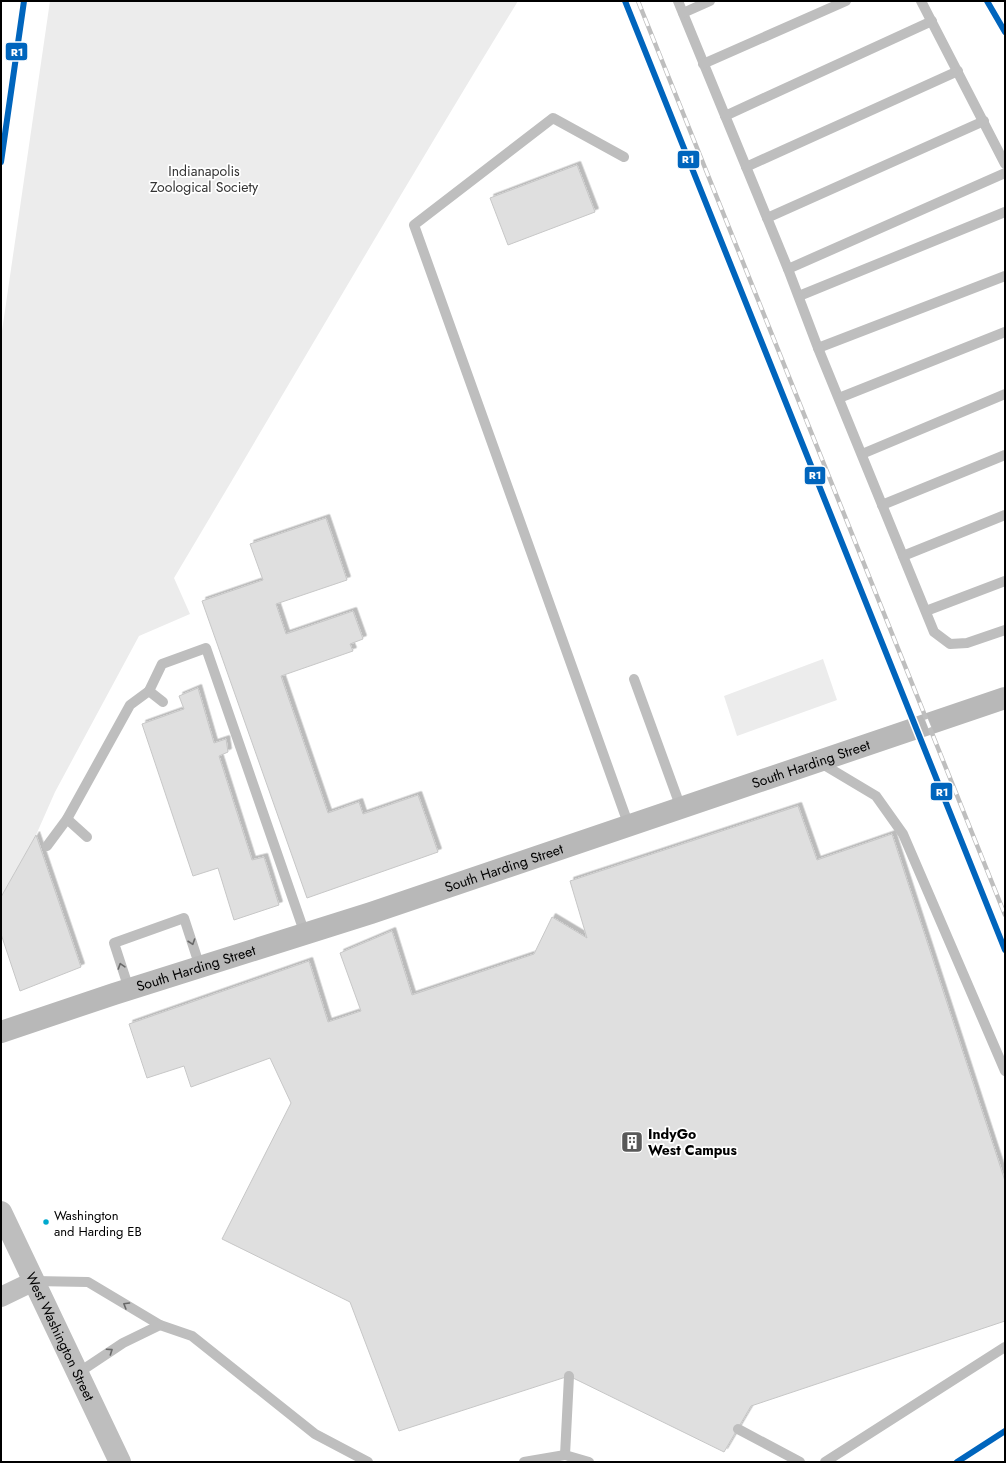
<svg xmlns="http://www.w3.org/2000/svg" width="1006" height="1463" font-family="Jost,sans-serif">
  <defs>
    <filter id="shadow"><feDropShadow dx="3.5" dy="-3.5" stdDeviation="0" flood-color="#0004"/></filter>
  </defs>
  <rect width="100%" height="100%" fill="#fff"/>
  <!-- green -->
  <g fill="#ececec">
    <path d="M50,1H518C401,192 289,385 174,578L190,614L139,636L55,792L36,835L1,897V338Z"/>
    <polygon points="823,659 837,700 737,736 724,696"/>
  </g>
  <!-- building -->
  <g fill="#dfdfdf" stroke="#c7c7c7" filter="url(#shadow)">
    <polygon points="577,165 595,212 508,245 490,198"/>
    <polygon points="326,518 347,580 276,604 286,634 353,611 363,639 350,644 353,651 281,676 328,813 359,802 363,814 418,795 438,852 307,898 202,601 263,580 250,544"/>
    <polygon points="198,688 214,743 226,739 228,752 219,756 252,860 264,857 279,905 234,920 218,868 193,876 142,724 184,709 179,696"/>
    <polygon points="798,806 817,860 892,834 1005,1181 1005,1321 751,1406 724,1452 569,1376 399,1431 350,1302 222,1239 291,1103 270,1058 191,1087 184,1066 147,1078 129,1024 309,961 328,1022 361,1011 340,953 392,931 412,995 534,954 552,917 587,938 570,881"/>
    <polygon points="36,835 81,967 20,991 1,934 1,897"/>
  </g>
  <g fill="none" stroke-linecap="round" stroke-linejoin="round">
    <!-- lane -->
    <g stroke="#bebebe" stroke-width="10">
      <polyline points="678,1 788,269 818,348 934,632 950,644 967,643 1005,630"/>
      <polyline points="921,1 1005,164"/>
      <polyline points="683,13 710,1"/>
      <polyline points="703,64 846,1"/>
      <polyline points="725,116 932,21"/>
      <polyline points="624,157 553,118 414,225 629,826"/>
      <polyline points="746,167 958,71"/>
      <polyline points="767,218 984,121"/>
      <polyline points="788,269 1005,173"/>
      <polyline points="799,296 1005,212"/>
      <polyline points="818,348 1005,276"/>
      <polyline points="839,398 1005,332"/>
      <polyline points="862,454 1005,394"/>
      <polyline points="882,505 1005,455"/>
      <polyline points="903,556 1005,515"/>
      <polyline points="926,611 1005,581"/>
      <polyline points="634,679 681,808"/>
      <polyline points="149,691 162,664 206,648 305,934"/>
      <polyline points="819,762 876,796 903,834 1005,1071"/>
      <polyline points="67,819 87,837"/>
      <polyline points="47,846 67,819 130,705 149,691 163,702"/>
      <polyline points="129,989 114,943 184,918 200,967"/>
      <polyline points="34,1281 88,1282 160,1325 192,1336 315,1434 368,1462"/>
      <polyline points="78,1373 123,1343 160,1325"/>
      <polyline points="738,1429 800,1462"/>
      <polyline points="565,1455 569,1376"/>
      <polyline points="524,1462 565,1455 589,1462"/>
      <polyline points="825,1462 1005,1347"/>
    </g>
    <!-- street -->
    <polyline stroke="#bebebe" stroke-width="20" points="1,1297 34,1281"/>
    <!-- secondary -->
    <path stroke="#b8b8b8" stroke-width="22" id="s1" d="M1,1032L114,994L371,913L1005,698"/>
    <!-- primary -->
    <path stroke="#bebebe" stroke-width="22" id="s2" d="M1,1212L120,1462"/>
    <!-- rail casing -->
    <g stroke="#bebebe" stroke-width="4.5">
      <g id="rail">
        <polyline points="625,1 1005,950"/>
        <polyline points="638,1 1005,915"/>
        <polyline points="1,162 24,1"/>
        <polyline points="957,1462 1005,1431"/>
      </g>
    </g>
    <!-- rail -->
    <use href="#rail" stroke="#fff" stroke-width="3" stroke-dasharray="9" stroke-linecap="butt"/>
    <!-- rail-1 casing -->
    <g stroke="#fff" stroke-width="9">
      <g id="rail-1">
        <polyline points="625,1 1005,950"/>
        <polyline points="987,1 1005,32"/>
        <polyline points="1,162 24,1"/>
        <polyline points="957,1462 1005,1431"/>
      </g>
    </g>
    <!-- rail-1 -->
    <use href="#rail-1" stroke="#0065bd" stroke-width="6"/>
  </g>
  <!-- one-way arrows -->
  <defs><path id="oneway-chevron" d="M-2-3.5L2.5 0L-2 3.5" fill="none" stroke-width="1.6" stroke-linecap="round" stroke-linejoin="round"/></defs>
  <g stroke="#686868">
    <use href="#oneway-chevron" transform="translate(192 942) rotate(71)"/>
    <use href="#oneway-chevron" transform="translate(121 966) rotate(-108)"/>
    <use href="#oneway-chevron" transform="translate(126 1305) rotate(-149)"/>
    <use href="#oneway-chevron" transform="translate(110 1351) rotate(-34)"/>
  </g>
  <!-- icons -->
  <defs>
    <g id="building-square" transform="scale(1.15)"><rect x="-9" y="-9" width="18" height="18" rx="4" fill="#595959" stroke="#fff"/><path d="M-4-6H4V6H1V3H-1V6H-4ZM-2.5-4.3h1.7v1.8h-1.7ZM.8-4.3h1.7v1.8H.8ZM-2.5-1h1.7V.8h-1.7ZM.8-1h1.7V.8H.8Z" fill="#fff"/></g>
  </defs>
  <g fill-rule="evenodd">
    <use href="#building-square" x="632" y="1142"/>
  </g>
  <!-- markers -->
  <circle fill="#00a9ce" stroke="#fff" stroke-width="1.5" cx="46" cy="1222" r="3.5"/>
  <g text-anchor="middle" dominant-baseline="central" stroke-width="3.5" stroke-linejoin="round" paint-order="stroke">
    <!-- bus labels -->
    <g font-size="13" fill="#000" stroke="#fff" text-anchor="start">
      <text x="54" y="1215">Washington<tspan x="54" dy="16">and Harding EB</tspan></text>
    </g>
    <!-- park labels -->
    <g font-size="14" fill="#333" stroke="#fff">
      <text x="204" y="171">Indianapolis<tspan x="204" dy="16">Zoological Society</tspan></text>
    </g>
    <!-- street labels -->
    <g font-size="14" fill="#000" stroke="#fff">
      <text stroke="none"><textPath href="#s1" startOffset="853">South Harding Street</textPath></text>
      <text stroke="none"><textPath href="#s1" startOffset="529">South Harding Street</textPath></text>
      <text stroke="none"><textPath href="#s1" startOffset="205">South Harding Street</textPath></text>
      <text stroke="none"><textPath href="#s2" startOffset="138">West Washington Street</textPath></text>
    </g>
    <!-- poi labels -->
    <g font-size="14" font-weight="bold" fill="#000" stroke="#fff" text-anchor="start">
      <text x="648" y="1134">IndyGo<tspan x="648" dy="16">West Campus</tspan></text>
    </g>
  </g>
  <g stroke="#fff" stroke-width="1.5">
    <rect x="5" y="42" width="23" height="19" rx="4" fill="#0065bd"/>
    <rect x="677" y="150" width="23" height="19" rx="4" fill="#0065bd"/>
    <rect x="804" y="466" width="22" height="19" rx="4" fill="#0065bd"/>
    <rect x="930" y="782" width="23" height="19" rx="4" fill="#0065bd"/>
  </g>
  <g font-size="11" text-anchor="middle" font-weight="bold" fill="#fff">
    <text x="17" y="56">R1</text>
    <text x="688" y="163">R1</text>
    <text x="815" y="479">R1</text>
    <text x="942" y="796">R1</text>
  </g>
  <!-- border -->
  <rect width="1006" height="1463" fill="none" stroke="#000000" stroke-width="4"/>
</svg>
